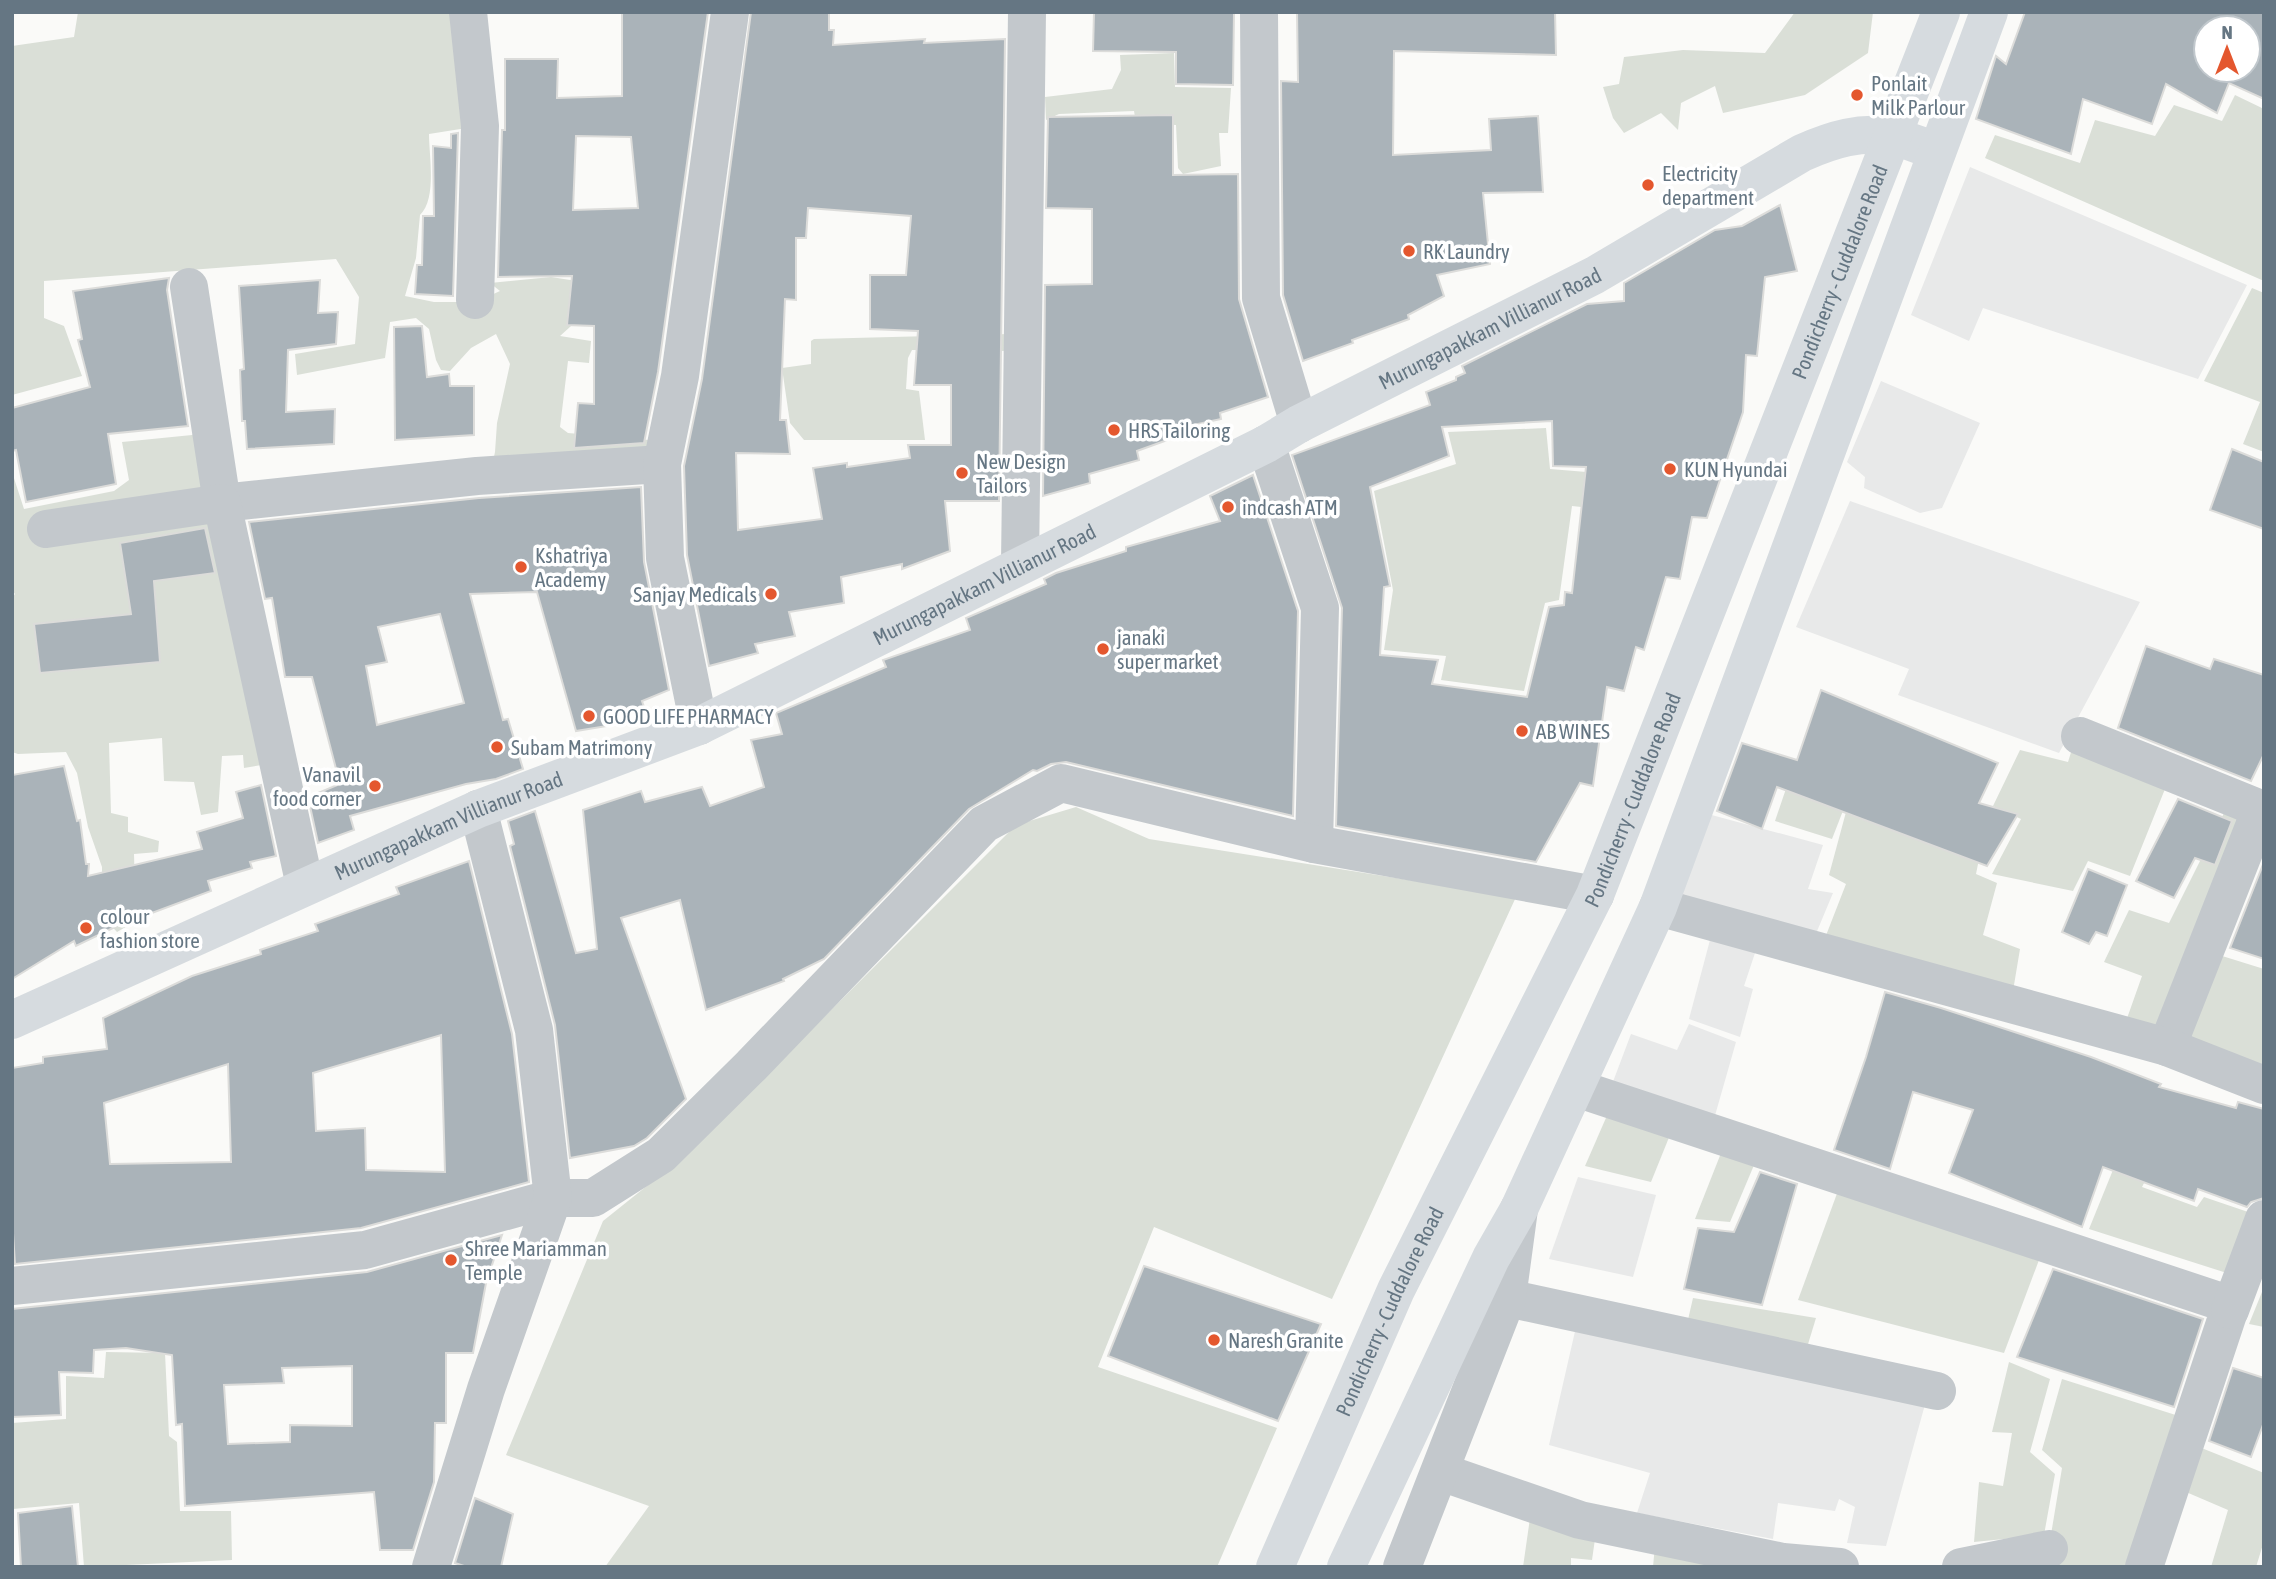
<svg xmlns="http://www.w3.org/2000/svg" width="2276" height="1579" font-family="'Asap Condensed',sans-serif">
  <rect width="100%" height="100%" fill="#fafaf8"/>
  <!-- built -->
  <g fill="#e8e9e9">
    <polygon points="1970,167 2247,285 2198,379 1983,308 1969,341 1911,315"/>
    <polygon points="1881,381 1980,423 1942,508 1920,513 1864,488 1865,477 1847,462"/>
    <polygon points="1850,501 2140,602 2059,753 1898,695 1909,669 1796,627"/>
    <polygon points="1708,814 1823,845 1808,889 1833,893 1815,936 1675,899"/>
    <polygon points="1710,940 1756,950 1744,986 1753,989 1740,1037 1689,1019"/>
    <polygon points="1689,1024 1736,1042 1714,1119 1611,1087 1631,1034 1677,1050"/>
    <polygon points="1578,1177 1656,1195 1633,1277 1549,1259"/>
    <polygon points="1576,1327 1929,1390 1886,1546 1847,1543 1855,1507 1839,1499 1835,1511 1778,1503 1773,1539 1637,1513 1650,1473 1549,1445"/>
  </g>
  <!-- green -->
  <g fill="#dadfd7">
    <path d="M78,12H461L473,127L429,134C429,156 437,199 420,215L416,258L405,296L434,302H476L500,291L490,283L551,277L583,282L591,308L560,336L591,341L589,363L568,361L560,427L568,433L649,440L657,459L492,466L495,452L497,423L510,364L496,334L471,348L450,371L441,370L436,360L429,329L416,318L390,322L385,358L297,375L295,354L355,344L359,297L336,259L44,281V318L64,326L82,376L12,395V46L74,37Z"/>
    <polygon points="1795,12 1873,12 1868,53 1805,95 1723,113 1715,86 1681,103 1678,130 1661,113 1624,133 1613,118 1603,87 1619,84 1624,57 1683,50 1765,53"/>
    <polygon points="1174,53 1175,87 1231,88 1228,133 1219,133 1221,166 1183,174 1178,168 1176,125 1136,123 1134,111 1059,114 1046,120 1045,97 1112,89 1121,70 1120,55"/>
    <polygon points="2235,95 2264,109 2264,281 1985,158 1995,135 2080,163 2095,120 2155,136 2174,105 2222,121"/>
    <polygon points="2252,288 2264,293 2264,387 2262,391 2264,392 2264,452 2243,444 2260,402 2204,381"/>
    <polygon points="1009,334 1011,351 912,350 908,358 906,389 919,391 925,440 804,440 790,423 782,368 811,364 811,341 814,339"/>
    <polygon points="206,423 219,509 273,763 244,768 243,755 222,756 218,812 201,815 194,782 164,781 162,738 109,743 111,813 128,817 128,832 159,841 158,852 134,854 135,891 141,918 117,932 88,901 102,892 102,867 88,827 77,773 66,752 18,754 12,752 12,598 15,594 12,590 12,472 24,509 114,491 129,480 122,442 192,435"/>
    <polygon points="1546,428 1550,469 1611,474 1610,510 1572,506 1559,600 1545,603 1524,691 1441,680 1446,656 1384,650 1393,590 1374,491 1456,464 1448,432"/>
    <polygon points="2073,746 2165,789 2130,876 2088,861 2073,891 1992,874 2021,819 1993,806 2020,750 2068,762"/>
    <polygon points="1792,771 1846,803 1832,839 1775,821"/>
    <polygon points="1076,807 1149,839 1516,897 1332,1299 1154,1227 1098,1367 1277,1428 1217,1567 605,1567 649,1506 506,1455 603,1221 688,1153 1016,825"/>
    <polygon points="2227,807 2250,816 2157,1037 2125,1024 2142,976 2104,962 2129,910 2169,923"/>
    <polygon points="1846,812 1979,859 1976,874 1997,883 1983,935 2020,949 2013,991 1825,938 1846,884 1829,875"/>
    <polygon points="2219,955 2264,969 2264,1069 2183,1039"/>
    <polygon points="1609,1111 1672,1130 1651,1182 1585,1166"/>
    <polygon points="1723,1148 1757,1158 1730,1222 1695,1219"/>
    <polygon points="2115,1165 2148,1175 2142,1187 2197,1207 2204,1197 2254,1214 2233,1275 2089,1229"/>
    <polygon points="1839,1188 2042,1252 2004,1353 1798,1300"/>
    <polygon points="2264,1287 2264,1327 2249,1324"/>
    <polygon points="1693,1298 1816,1318 1805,1354 1687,1324"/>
    <polygon points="106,1352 165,1353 169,1436 177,1442 180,1511 231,1511 232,1560 84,1567 79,1503 13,1509 12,1423 66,1419 66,1376 104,1378"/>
    <polygon points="2009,1362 2050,1379 2030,1452 2055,1474 2044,1535 1974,1542 1979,1482 2003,1486 2012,1433 1992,1432"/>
    <polygon points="2062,1379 2182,1417 2133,1567 2046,1565 2062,1468 2042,1450"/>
    <polygon points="2199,1447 2264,1473 2264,1541 2256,1567 2211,1567 2228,1510 2186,1492"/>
    <polygon points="1531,1511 1596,1532 1592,1560 1571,1558 1571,1567 1523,1567"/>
    <polygon points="1655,1545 1765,1567 1653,1567"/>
  </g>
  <!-- building -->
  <g fill="#aab3b9" stroke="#dcdcda" stroke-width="2" fill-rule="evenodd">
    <path d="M622,12H708L658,372L644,443L574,448L578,403L594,404V326L567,325L572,276L498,277L502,130H505V59H558L557,98L622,96ZM576,136L631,137L638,208L573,210Z"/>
    <path d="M751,12H829V30H834L833,45L925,39L924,43L1005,39L999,501H945L950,551L902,569V564L841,577L844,603L789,612L795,636L755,644L758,653L709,666L687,555L684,466L702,379ZM808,208L911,216L906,275H870V329L918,331L914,385H951V445H908L910,458L847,467V463L813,468L822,519L738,530L736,453L790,454L786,420H780L785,299L796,300V238H806Z"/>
    <polygon points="1094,12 1234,12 1233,85 1176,84 1176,52 1093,51"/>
    <polygon points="1297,12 1555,12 1556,55 1394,51 1393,155 1491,150 1489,119 1538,116 1543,192 1483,193 1490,264 1437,275 1444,296 1408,315 1409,319 1352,340 1353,343 1303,361 1283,295 1281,81 1298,82"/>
    <path d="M2025,12H2264V99L2229,83L2217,113L2166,84L2152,124L2083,99L2071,154L1976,119L1996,56L2006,64ZM2206,28H2248V70H2206Z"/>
    <polygon points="1173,115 1173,175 1238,174 1239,299 1268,397 1220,413 1221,419 1184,427 1184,434 1137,451 1139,460 1089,474 1090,483 1043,496 1045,285 1092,284 1092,209 1046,208 1048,117"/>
    <polygon points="458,133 453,296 415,294 417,265 422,265 423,216 434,216 433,146 451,148 451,134"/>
    <path d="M1780,205L1797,271L1765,277L1757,356L1746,355L1743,412L1707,518L1692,517L1680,579L1666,577L1644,650L1636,647L1624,691L1607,687L1593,786L1580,783L1536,862L1336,826L1342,608L1292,455L1430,405L1426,392L1456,380V377L1465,373L1462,366L1587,304L1624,301V283L1715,230L1742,226ZM1552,421L1553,466L1586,467L1572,593L1565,592L1564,605L1549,607L1527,697L1432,684L1438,660L1380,655L1384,587L1390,586L1370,487L1449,456L1442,427Z"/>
    <polygon points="169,278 167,290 188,426 108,434 116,484 26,502 16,450 12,451 12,408 90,387 78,340 82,339 73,291"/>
    <polygon points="320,280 318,313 338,312 336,344 288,350 286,412 335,409 334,444 247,449 245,421 242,421 240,370 244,369 239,286"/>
    <polygon points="422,326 427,377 449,374 450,386 474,386 474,435 395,440 394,327"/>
    <polygon points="2232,449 2264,462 2264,529 2210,510"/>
    <polygon points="1253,475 1298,611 1293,816 1066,762 1051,764 1037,771 1033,770 969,809 824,959 783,979 784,981 706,1010 680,900 621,918 686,1099 647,1138 634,1146 570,1158 555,1025 510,846 514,844 508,821 535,811 576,953 597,949 583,810 641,791 645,802 702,787 710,806 764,787 751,740 782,734 776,713 886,667 883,660 970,630 966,618 1046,584 1044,579 1056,573 1126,551 1126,547 1220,521 1210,496"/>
    <path d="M641,487L644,562L669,690L642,701L644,707L605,717L607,726L576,731L537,592L470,594L503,720L508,719L523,769L496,779L466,784L350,816L354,830L318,843L308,797L340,784L312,677H285L272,598L265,599L249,522L479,498ZM440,614L464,703L377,725L366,666L387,662L378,627Z"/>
    <polygon points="205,528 215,573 154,581 160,662 40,673 34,624 131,614 120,543"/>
    <polygon points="2146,646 2210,669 2214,659 2264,675 2264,754 2251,781 2118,728"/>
    <polygon points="1821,690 1998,763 1979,803 2018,814 1987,866 1777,787 1762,829 1717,811 1742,743 1797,760"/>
    <polygon points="64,766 77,821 80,820 86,864 89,864 88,876 202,849 197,832 243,818 236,792 261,785 276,856 250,862 252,868 208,881 211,891 117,926 76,946 74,941 12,979 12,775"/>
    <polygon points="2178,799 2232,821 2215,865 2195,858 2174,898 2136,881"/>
    <path d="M469,861L512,1034L529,1182L361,1228L15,1264L12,1218V1068L43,1063V1057L107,1049L103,1018L192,976L261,954L260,950L318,931L315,924L399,894L396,887ZM441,1035L445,1172L366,1170L365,1128L316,1131L313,1073ZM228,1064L231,1162L110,1164L104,1103Z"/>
    <polygon points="2264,862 2264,959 2230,948"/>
    <polygon points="2088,869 2127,885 2107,936 2096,932 2089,944 2062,932"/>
    <polygon points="1885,992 1941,1008 2091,1057 2161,1084 2159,1087 2236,1108 2238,1102 2264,1109 2264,1198 2251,1202 2247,1207 2198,1189 2194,1201 2103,1167 2082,1227 1949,1173 1973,1110 1913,1092 1890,1169 1834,1150 1866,1057"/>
    <polygon points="1760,1172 1797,1184 1762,1305 1684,1289 1698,1228 1734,1232"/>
    <path d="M502,1235L486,1283L473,1353H446V1423H435L434,1482L413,1550H380L374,1492L185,1506L182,1424L176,1425L172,1355L126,1348L94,1350L93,1373L59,1372L61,1415L12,1417V1309L367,1272ZM352,1366V1426L290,1425V1442L228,1444L224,1385L284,1383L282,1368Z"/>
    <polygon points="1144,1266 1321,1324 1278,1421 1108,1356"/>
    <polygon points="2053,1269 2203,1319 2174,1407 2017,1357"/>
    <polygon points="2233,1368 2264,1378 2264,1422 2251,1457 2209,1441"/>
    <polygon points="475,1498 513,1514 501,1567 467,1567 455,1563"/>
    <polygon points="72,1506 78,1567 21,1567 18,1513"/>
  </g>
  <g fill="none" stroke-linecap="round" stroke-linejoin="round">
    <!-- minor -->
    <g stroke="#c3c8cc" stroke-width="38">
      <polyline points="468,12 480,126 475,300"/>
      <polyline points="1259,12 1261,298 1299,424"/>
      <polyline points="189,287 222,503 477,476 662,464"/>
      <polyline points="1266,444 1320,608 1314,844"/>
      <polyline points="46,529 222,503 305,886"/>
      <polyline points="1020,564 1027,12"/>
      <polyline points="699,726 665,558 662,464 680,376 730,12"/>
      <polyline points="2080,736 2261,809 2167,1047"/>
      <polyline points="1658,907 2167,1047 2264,1085"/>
      <polyline points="1576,1088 2231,1305 2144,1567"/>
      <polyline points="12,1286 365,1250 553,1198 593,1198 661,1155 751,1066 984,824 1061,783 1314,844 1595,895"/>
      <polyline points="1507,1298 1937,1391"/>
      <polyline points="2230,1310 2264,1219"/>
      <polyline points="1441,1472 1580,1520 1783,1562 1840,1567"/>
      <polyline points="431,1567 486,1389 553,1198 534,1030 478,809"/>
      <polyline points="1961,1567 2049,1549"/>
    </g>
    <!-- tertiary -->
    <polyline stroke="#c3c8cc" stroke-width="38" points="1402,1567 1507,1298 1519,1209"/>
    <!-- secondary -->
    <path stroke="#d6dbdf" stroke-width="38" id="s1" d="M12,1020L478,809L699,726L1266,444L1299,424L1595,275L1802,153C1831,140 1862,130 1894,137C1908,140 1923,147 1937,151"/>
    <!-- trunk -->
    <g stroke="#d6dbdf" stroke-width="38">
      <path id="s2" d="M1275,1567L1396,1290L1595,895L1941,12"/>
      <polyline points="1346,1567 1491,1258 1519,1209 1658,907 1989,12"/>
    </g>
  </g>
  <!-- markers -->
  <g fill="#e4572e" stroke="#fff" stroke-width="2.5">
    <circle cx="1857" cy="95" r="7"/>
    <circle cx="1648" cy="185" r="7"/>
    <circle cx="1409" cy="251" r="7"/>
    <circle cx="1114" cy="430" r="7"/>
    <circle cx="1670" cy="469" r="7"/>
    <circle cx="962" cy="473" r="7"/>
    <circle cx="1228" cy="507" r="7"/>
    <circle cx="521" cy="567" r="7"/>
    <circle cx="771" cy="594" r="7"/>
    <circle cx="1103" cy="649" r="7"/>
    <circle cx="589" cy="716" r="7"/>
    <circle cx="1522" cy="731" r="7"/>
    <circle cx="497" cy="747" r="7"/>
    <circle cx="375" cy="786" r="7"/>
    <circle cx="86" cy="928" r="7"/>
    <circle cx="451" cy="1260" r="7"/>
    <circle cx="1214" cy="1340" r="7"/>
  </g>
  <g text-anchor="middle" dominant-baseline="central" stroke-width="7" stroke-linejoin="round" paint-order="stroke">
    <!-- poi labels -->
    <g font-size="21" fill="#657683" stroke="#fff" text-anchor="start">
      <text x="1871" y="83">Ponlait<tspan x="1871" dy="24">Milk Parlour</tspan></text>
      <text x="1662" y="173">Electricity<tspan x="1662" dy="24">department</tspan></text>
      <text x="1423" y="251">RK Laundry</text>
      <text x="1128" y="430">HRS Tailoring</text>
      <text x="976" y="461">New Design<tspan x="976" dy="24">Tailors</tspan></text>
      <text x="1684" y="469">KUN Hyundai</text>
      <text x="1242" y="507">indcash ATM</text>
      <text x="535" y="555">Kshatriya<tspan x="535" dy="24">Academy</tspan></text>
      <text x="757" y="594" text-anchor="end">Sanjay Medicals</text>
      <text x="1117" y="637">janaki<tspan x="1117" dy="24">super market</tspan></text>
      <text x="603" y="716">GOOD LIFE PHARMACY</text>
      <text x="1536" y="731">AB WINES</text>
      <text x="511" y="747">Subam Matrimony</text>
      <text x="361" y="774" text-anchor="end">Vanavil<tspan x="361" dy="24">food corner</tspan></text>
      <text x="100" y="916">colour<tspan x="100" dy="24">fashion store</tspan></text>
      <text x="465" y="1248">Shree Mariamman<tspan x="465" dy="24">Temple</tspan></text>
      <text x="1228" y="1340">Naresh Granite</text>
    </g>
    <!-- street labels -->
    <g font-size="21" fill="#657683" stroke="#fff">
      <text stroke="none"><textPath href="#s2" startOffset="1414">Pondicherry - Cuddalore Road</textPath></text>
      <text stroke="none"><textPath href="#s1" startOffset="1633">Murungapakkam Villianur Road</textPath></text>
      <text stroke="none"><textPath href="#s1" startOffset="1066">Murungapakkam Villianur Road</textPath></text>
      <text stroke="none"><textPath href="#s2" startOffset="847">Pondicherry - Cuddalore Road</textPath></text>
      <text stroke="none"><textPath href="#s1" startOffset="478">Murungapakkam Villianur Road</textPath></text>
      <text stroke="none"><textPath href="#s2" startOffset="280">Pondicherry - Cuddalore Road</textPath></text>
    </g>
  </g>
  <!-- border -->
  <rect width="2276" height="1579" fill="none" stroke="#657683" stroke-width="28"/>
  <!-- north arrow -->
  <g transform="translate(2227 49)"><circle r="33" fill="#ffffff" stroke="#c1c8cd" stroke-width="2"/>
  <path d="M0-5L12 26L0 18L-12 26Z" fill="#e4572e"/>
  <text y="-10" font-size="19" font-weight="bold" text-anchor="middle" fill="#657683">N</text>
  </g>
</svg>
